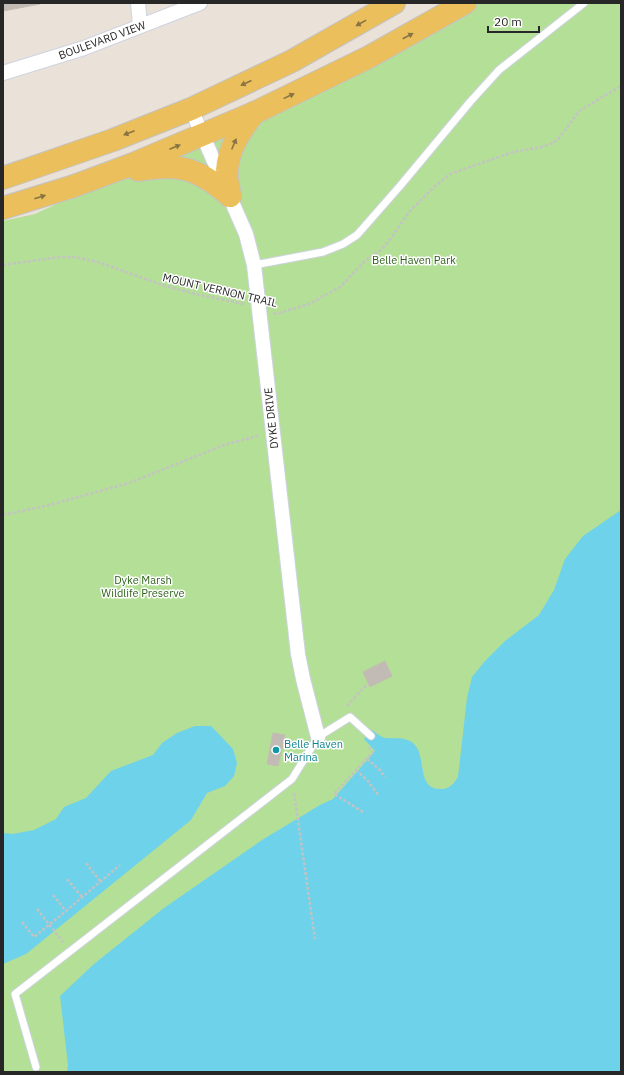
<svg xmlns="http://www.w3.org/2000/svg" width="624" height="1075" font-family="'IBM Plex Sans',sans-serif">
  <rect width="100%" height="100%" fill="#eae1d9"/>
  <!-- green -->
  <polygon fill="#b4df96" points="465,3 621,3 621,593 460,797 91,1072 3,1072 3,221 35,214 203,135"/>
  <!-- water -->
  <g fill="#6dd2ea">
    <path d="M621,510V1072H67L68,1065L60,996L94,964L164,908L262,840L320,805L333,799L375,751L364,739L372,730C376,733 381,737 385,738C393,739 402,737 410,741C430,752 413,790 442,789C450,789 454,783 458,777L467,698L472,677L485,661L505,641L539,615L554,590L565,559L583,536Z"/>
    <polygon points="195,726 211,726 233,749 237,763 234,776 225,786 207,793 191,820 26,954 3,964 3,833 13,834 34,830 56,819 64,807 86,798 111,771 153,755 162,743 177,733"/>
  </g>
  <!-- building -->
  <g fill="#c2bbb5" stroke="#c4bdb3">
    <polygon points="3,3 40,3 40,4 3,11"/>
    <polygon points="385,661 392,676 370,687 363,672"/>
    <polygon points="273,733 285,735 278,766 267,764"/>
  </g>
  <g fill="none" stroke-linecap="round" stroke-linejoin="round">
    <!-- lane casing -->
    <g stroke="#ced3e0" stroke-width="9">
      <g id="lane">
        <polyline points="254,265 323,252 343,244 357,235 400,186 470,102 499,70 584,3"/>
        <polyline points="36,1067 15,994 292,779 318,737 350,717 371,736"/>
      </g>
    </g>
    <!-- street casing -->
    <g stroke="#ced3e0" stroke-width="16">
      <g id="street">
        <polyline points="138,3 140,26"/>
        <polyline points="3,73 84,48 200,3"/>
        <polyline points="191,109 246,234 254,265 298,654 303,679 318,737"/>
      </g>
    </g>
    <!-- primary casing -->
    <g stroke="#c3c3c3" stroke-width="24">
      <g id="primary">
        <path d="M138,170C180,163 198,168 230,196"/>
        <polyline points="3,178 113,140 191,109 292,61 394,3"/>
        <path d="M230,196C229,188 226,179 227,171C228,148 241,130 254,113"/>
        <polyline points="3,208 74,186 133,164 254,113 369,57 465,3"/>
      </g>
    </g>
    <!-- path -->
    <g stroke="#c3c3c3" stroke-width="2.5" stroke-dasharray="3 2" stroke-linecap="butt">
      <polyline points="3,265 59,257 74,257 98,262 162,285 195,294 244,304"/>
      <polyline points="274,313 276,314 309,304 340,287 366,260 381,250 392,237 408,213 435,186 450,174 513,152 542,147 553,143 560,137 579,111 621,86"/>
      <polyline points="3,515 49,505 129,483 224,445 258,436"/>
      <polyline points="347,706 368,683"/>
      <polyline points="367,759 380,770 385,777"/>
      <polyline points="356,770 368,781 379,796"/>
      <polyline points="294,793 315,939"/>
      <polyline points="363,812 334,794 373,752 369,747"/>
      <polyline points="86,863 100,881"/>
      <polyline points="67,879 82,897"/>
      <polyline points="53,895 66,911"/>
      <polyline points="37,909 63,942"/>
      <polyline points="22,922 34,937 66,911 120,865"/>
    </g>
    <!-- lane -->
    <use href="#lane" stroke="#fff" stroke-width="7"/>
    <!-- street -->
    <use href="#street" stroke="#fff" stroke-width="14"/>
    <!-- primary -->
    <use href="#primary" stroke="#ebc05c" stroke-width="22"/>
  </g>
  <!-- one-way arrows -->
  <defs><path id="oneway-solid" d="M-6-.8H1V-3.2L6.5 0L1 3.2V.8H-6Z"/></defs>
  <g fill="#897442">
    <use href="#oneway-solid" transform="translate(361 23) rotate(151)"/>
    <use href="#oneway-solid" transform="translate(408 36) rotate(-28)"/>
    <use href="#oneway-solid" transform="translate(246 83) rotate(155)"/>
    <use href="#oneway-solid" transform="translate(289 96) rotate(-26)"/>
    <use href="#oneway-solid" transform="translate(129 133) rotate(159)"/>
    <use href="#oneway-solid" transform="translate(234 144) rotate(-67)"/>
    <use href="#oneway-solid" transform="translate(175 147) rotate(-23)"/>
    <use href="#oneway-solid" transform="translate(40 197) rotate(-18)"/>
  </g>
  <!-- markers -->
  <circle fill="#0f9aa8" stroke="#fff" stroke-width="1.5" cx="276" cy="750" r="4"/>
  <g text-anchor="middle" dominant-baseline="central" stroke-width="3" stroke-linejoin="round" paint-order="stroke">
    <!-- street labels -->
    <g font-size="11" fill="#272727" stroke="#fff">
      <text transform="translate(102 40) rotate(-20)">BOULEVARD VIEW</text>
      <text transform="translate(220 290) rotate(13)">MOUNT VERNON TRAIL</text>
      <text transform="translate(271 418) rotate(-96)">DYKE DRIVE</text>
    </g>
    <!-- park labels -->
    <g font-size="11" fill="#2e601b" stroke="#fff">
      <text x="414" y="260">Belle Haven Park</text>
      <text x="143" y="580">Dyke Marsh<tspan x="143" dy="13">Wildlife Preserve</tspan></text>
    </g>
    <!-- culture labels -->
    <g font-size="11" fill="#0d838f" stroke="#fff" text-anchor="start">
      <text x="284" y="744">Belle Haven<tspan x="284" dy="13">Marina</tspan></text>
    </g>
  </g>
  <!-- border -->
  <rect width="624" height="1075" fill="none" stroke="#272727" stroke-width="8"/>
  <!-- scale -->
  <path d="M488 26v6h51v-6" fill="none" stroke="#272727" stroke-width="2"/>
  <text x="494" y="26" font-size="12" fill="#272727" stroke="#ffffff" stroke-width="3" paint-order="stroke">20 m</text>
</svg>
